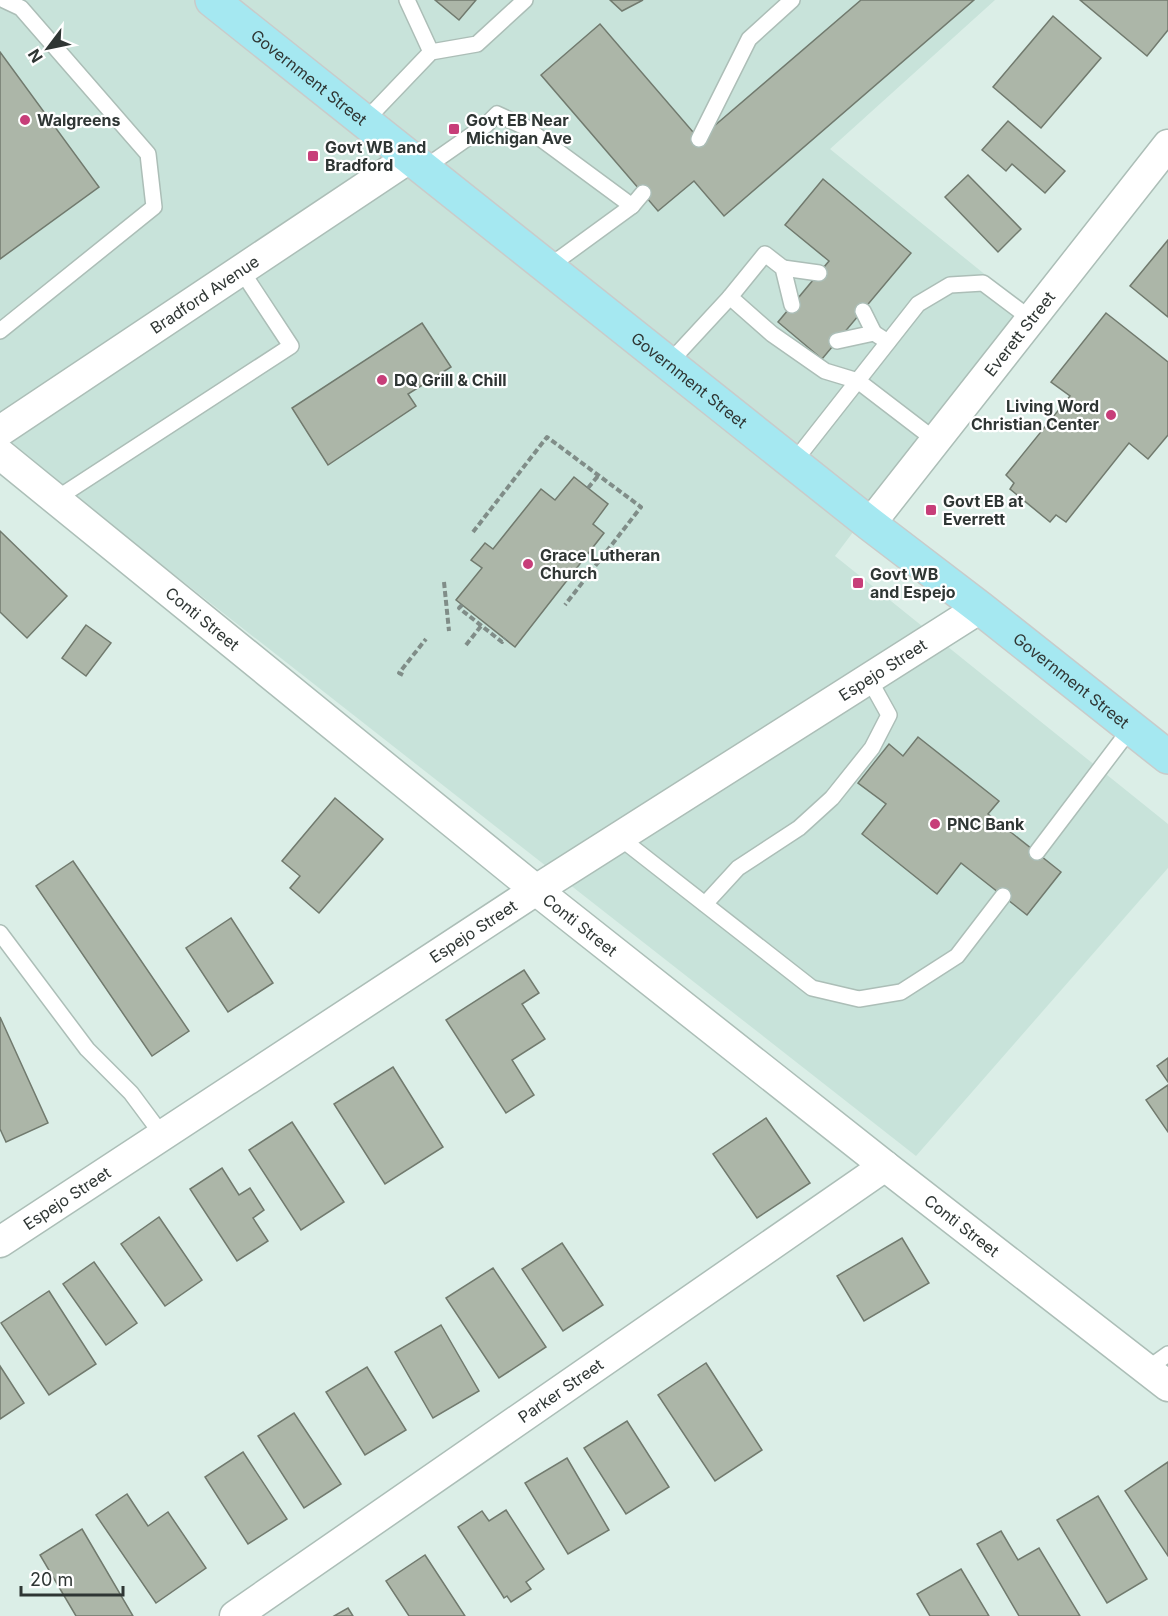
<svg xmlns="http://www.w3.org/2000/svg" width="1168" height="1616" font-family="Inter,sans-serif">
  <rect width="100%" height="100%" fill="#dbeee7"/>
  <!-- built -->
  <polygon fill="#c8e3da" points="0,0 995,0 830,149 1024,306 835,556 1168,824 1168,868 916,1156 0,438"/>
  <!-- building -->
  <g fill="#acb6a8" stroke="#717a6e" stroke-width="1.5">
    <polygon points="435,0 476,0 459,20"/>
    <polygon points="610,0 643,0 622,11"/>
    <polygon points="861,0 974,0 724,216 694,181 658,211 541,75 600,24 699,139"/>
    <polygon points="1080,0 1168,0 1168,30 1147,56"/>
    <polygon points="1053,16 1101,58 1041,128 993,87"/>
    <polygon points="0,52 99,187 0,259"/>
    <polygon points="1008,121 1065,171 1045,193 1012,164 1006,171 982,150"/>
    <polygon points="968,175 1021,229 998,252 945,197"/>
    <polygon points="823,179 911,253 822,359 778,322 829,261 785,225"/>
    <polygon points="1168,240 1168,317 1130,286"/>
    <polygon points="1106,313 1168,362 1168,435 1148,459 1129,443 1066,522 1056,515 1050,522 1010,489 1014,483 1006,475 1070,396 1051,382"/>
    <polygon points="422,323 451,367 408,394 416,406 328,465 292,408"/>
    <polygon points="574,477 608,504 593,524 604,533 515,647 456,600 482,568 471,560 485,543 493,549 541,489 555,500"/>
    <polygon points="0,531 67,596 27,638 0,612"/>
    <polygon points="86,625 111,643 86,676 62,658"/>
    <polygon points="918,737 999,801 988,814 1061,872 1027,915 961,863 937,894 862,834 886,804 858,783 889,744 903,756"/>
    <polygon points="335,798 383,839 319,913 290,888 300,876 282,861"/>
    <polygon points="73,861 189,1031 152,1056 36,886"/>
    <polygon points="231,918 273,983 228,1012 186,948"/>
    <polygon points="524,970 539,993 522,1004 545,1039 512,1060 534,1095 506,1113 446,1020"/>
    <polygon points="0,1017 48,1123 6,1142 0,1129"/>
    <polygon points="1168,1058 1168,1082 1157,1066"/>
    <polygon points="393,1067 443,1147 385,1184 334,1104"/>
    <polygon points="1168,1085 1168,1132 1146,1100"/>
    <polygon points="766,1118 810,1183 757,1218 713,1154"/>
    <polygon points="292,1122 344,1202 301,1230 249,1150"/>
    <polygon points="222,1168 239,1195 250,1188 264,1210 253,1218 268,1241 237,1261 190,1189"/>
    <polygon points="159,1217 202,1280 165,1306 121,1244"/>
    <polygon points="902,1238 929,1283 864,1321 837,1276"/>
    <polygon points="562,1243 603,1305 563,1331 522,1269"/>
    <polygon points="94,1262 137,1323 106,1345 63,1284"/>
    <polygon points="493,1268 546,1347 499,1378 446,1298"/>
    <polygon points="49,1291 96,1364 49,1395 1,1323"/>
    <polygon points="441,1325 479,1391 433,1418 395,1352"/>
    <polygon points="706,1363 762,1450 715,1481 658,1395"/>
    <polygon points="0,1366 24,1403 0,1419"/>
    <polygon points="367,1367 406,1430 365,1455 326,1392"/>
    <polygon points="294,1413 341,1484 304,1508 258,1436"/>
    <polygon points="627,1421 669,1487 626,1514 584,1448"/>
    <polygon points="243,1452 287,1519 248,1544 205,1477"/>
    <polygon points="567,1458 609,1530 568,1554 525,1483"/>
    <polygon points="1168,1462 1168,1556 1125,1491"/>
    <polygon points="127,1494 148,1526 168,1512 206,1568 156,1603 96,1515"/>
    <polygon points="1098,1496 1147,1579 1107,1603 1057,1520"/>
    <polygon points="506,1510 544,1569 526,1582 531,1589 511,1602 507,1596 504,1598 501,1593 458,1527 482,1511 489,1521"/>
    <polygon points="82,1529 133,1616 76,1616 40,1555"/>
    <polygon points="1001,1531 1018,1560 1039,1548 1080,1616 1019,1616 977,1544"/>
    <polygon points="425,1555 465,1616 409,1616 386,1581"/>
    <polygon points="961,1569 989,1616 930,1616 917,1594"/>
    <polygon points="348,1608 353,1616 334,1616"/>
  </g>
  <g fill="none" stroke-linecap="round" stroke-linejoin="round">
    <!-- service casing -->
    <g stroke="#acbeb7" stroke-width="18">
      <g id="service">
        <polyline points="407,0 431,52"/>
        <polyline points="364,122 431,52 477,44 525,0"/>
        <polyline points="699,139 749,39 792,0"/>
        <polyline points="423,169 486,125 497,114 525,127 632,206 547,268"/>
        <polyline points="632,206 643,193"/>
        <polyline points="783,268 819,273"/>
        <polyline points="792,305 783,268 765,254 730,297 772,334 825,371 858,381 935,440"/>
        <polyline points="863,311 874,333"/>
        <polyline points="0,331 154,207 148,154 21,8 4,0"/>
        <polyline points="837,341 874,333 888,342"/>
        <polyline points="668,364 730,297"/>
        <polyline points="793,463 918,304 950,285 983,283 1031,319"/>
        <polyline points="56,499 291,346 241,270"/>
        <polyline points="619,837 812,988 859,999 901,992 957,956 1003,896"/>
        <polyline points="1037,852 1131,728"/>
        <polyline points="705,904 738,868 799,828 832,798 872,748 889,715 869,679"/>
        <polyline points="0,933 87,1049 131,1093 163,1136"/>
        <polyline points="1147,1369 1168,1354"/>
      </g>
    </g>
    <!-- minor casing -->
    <g stroke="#acbeb7" stroke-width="33">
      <g id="minor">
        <path id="s1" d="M0,431L409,158"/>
        <path id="s2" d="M0,454L536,890L885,1166L1168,1386"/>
        <path id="s3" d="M870,524L1168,145"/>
        <path id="s4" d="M0,1242L536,890L980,608"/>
        <path id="s5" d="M235,1616L885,1166"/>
      </g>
    </g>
    <!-- primary casing -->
    <g stroke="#c9cbca" stroke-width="36">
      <g id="primary">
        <path id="s6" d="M212,0L870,524L980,608L1168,757"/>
      </g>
    </g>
    <!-- path -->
    <g stroke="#808d88" stroke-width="4" stroke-dasharray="6 3" stroke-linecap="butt">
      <polyline points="588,488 598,476"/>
      <polyline points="473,532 547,437 641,507 565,605"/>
      <polyline points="444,582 449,631"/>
      <polyline points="462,605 459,608 502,642 505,638"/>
      <polyline points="466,645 481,626"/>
      <polyline points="403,675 399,673 426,639"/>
    </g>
    <!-- service -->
    <use href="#service" stroke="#fff" stroke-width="15"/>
    <!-- minor -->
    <use href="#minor" stroke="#fff" stroke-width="30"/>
    <!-- primary -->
    <use href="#primary" stroke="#a5e8f1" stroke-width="33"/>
  </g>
  <!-- markers -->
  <g fill="#c73e79" stroke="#fff" stroke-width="2">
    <circle cx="25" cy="120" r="6"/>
    <rect x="448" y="123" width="12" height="12" rx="3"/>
    <rect x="307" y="150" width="12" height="12" rx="3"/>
    <circle cx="382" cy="380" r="6"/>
    <circle cx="1111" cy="415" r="6"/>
    <rect x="925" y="504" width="12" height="12" rx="3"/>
    <circle cx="528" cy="564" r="6"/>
    <rect x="852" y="577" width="12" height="12" rx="3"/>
    <circle cx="935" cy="824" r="6"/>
  </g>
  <g text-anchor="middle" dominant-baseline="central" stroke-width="4.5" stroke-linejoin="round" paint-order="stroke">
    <!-- street labels -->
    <g font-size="16" fill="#2f3634" stroke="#fff">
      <text stroke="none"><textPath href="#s6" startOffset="124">Government Street</textPath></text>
      <text stroke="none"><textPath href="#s1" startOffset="246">Bradford Avenue</textPath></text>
      <text stroke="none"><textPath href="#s3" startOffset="242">Everett Street</textPath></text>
      <text stroke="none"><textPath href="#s6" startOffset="610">Government Street</textPath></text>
      <text stroke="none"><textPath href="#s2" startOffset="261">Conti Street</textPath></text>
      <text stroke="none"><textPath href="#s4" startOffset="1052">Espejo Street</textPath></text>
      <text stroke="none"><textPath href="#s6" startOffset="1096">Government Street</textPath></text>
      <text stroke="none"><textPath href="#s2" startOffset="747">Conti Street</textPath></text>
      <text stroke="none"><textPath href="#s4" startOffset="566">Espejo Street</textPath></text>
      <text stroke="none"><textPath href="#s4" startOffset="80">Espejo Street</textPath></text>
      <text stroke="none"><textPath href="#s2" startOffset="1233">Conti Street</textPath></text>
      <text stroke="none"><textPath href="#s5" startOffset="396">Parker Street</textPath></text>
    </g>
    <!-- poi labels -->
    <g font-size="16" font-weight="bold" fill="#2f3634" stroke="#fff" text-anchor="start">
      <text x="37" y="120">Walgreens</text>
      <text x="466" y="120">Govt EB Near<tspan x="466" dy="18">Michigan Ave</tspan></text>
      <text x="325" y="147">Govt WB and<tspan x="325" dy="18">Bradford</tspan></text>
      <text x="394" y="380">DQ Grill &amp; Chill</text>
      <text x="1099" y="406" text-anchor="end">Living Word<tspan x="1099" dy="18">Christian Center</tspan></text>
      <text x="943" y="501">Govt EB at<tspan x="943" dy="18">Everrett</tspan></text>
      <text x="540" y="555">Grace Lutheran<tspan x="540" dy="18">Church</tspan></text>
      <text x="870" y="574">Govt WB<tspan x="870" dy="18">and Espejo</tspan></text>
      <text x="947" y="824">PNC Bank</text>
    </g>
  </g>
  <!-- north arrow -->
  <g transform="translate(48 48) rotate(238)" stroke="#ffffff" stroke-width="4.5" paint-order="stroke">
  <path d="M0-4.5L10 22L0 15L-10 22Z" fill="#2f3634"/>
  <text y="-9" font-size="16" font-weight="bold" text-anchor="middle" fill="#2f3634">N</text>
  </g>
  <!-- scale -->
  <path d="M21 1586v9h102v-9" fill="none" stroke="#2f3634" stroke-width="3"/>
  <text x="30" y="1586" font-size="18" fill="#2f3634" stroke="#ffffff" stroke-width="4.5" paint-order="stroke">20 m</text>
</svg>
